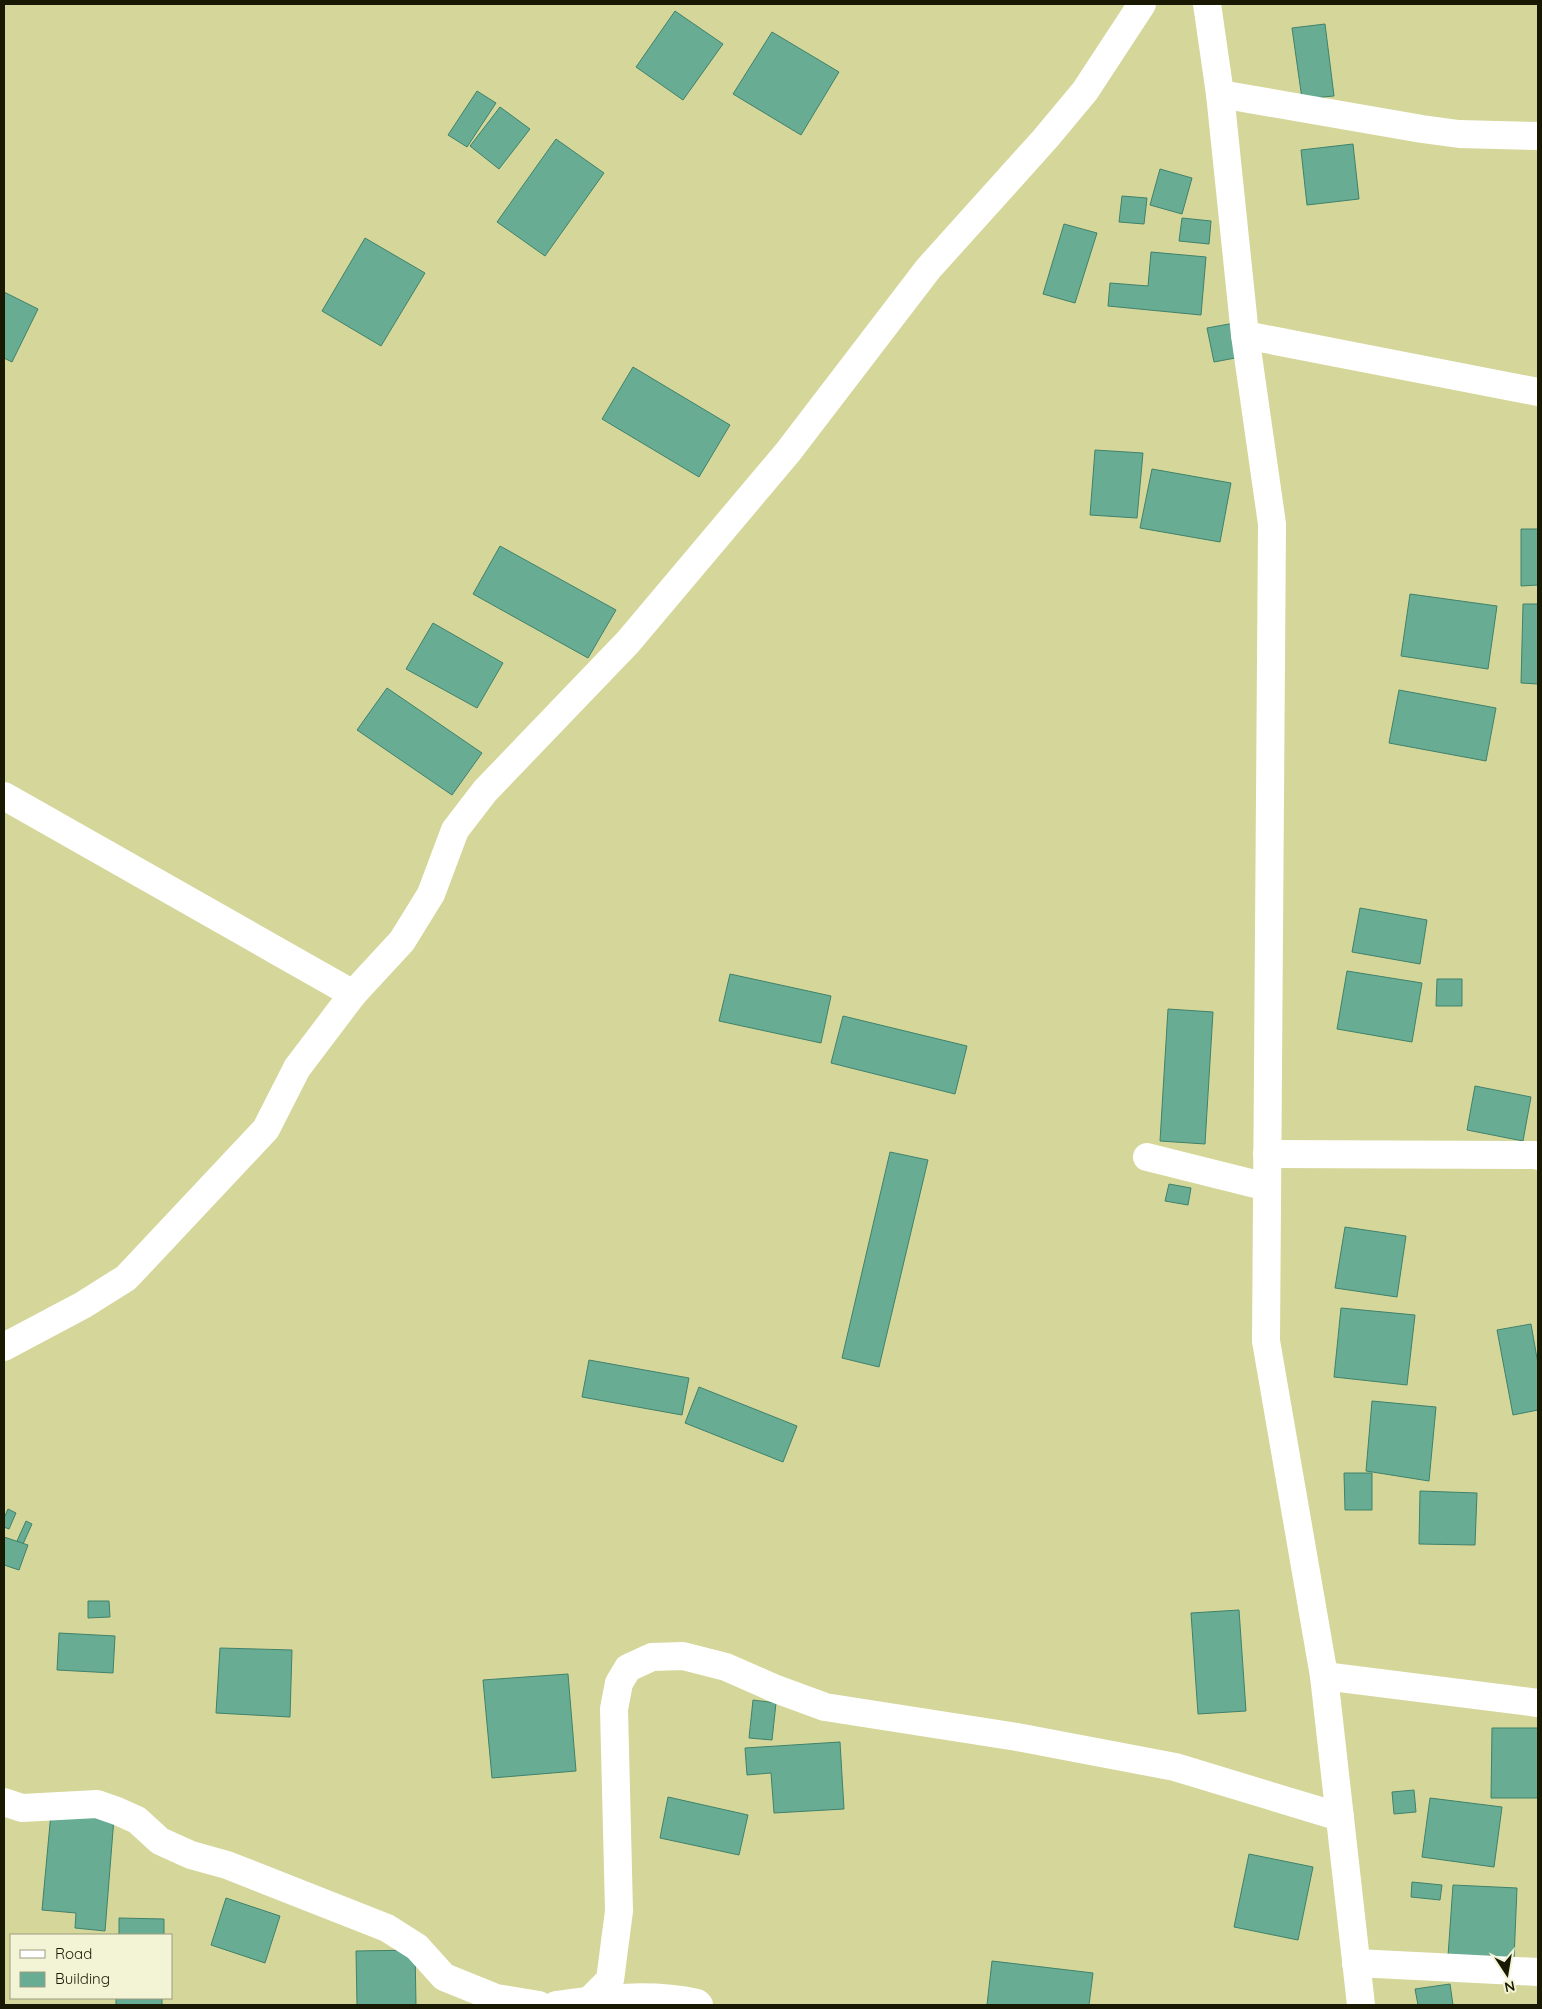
<svg xmlns="http://www.w3.org/2000/svg" width="1542" height="2009" font-family="Quicksand,sans-serif">
  <rect width="100%" height="100%" fill="#d5d699"/>
  <!-- building -->
  <g fill="#68ac93" stroke="#3f826b">
    <polygon points="675,11 723,44 683,100 636,67"/>
    <polygon points="1325,24 1334,96 1302,99 1292,28"/>
    <polygon points="772,32 839,72 801,135 733,94"/>
    <polygon points="477,91 496,103 467,147 448,135"/>
    <polygon points="500,107 530,129 499,169 470,146"/>
    <polygon points="556,139 604,173 545,256 497,222"/>
    <polygon points="1353,144 1359,199 1307,205 1301,150"/>
    <polygon points="1160,169 1192,178 1182,214 1150,205"/>
    <polygon points="1122,196 1147,198 1144,224 1119,222"/>
    <polygon points="1182,218 1211,221 1209,244 1179,241"/>
    <polygon points="1064,224 1097,233 1075,303 1043,294"/>
    <polygon points="365,238 425,273 381,346 322,311"/>
    <polygon points="1151,252 1206,257 1201,315 1108,306 1110,283 1148,286"/>
    <polygon points="4,292 38,309 12,362 4,358"/>
    <polygon points="1240,322 1246,356 1214,362 1207,328"/>
    <polygon points="633,367 730,425 699,477 602,419"/>
    <polygon points="1095,450 1143,453 1137,518 1090,515"/>
    <polygon points="1152,469 1231,483 1220,542 1140,528"/>
    <polygon points="1521,529 1538,529 1538,585 1521,586"/>
    <polygon points="500,546 616,610 588,658 473,594"/>
    <polygon points="1410,594 1497,606 1488,669 1401,656"/>
    <polygon points="1523,604 1538,604 1538,684 1521,683"/>
    <polygon points="433,623 503,663 477,708 406,669"/>
    <polygon points="387,688 482,753 452,795 357,730"/>
    <polygon points="1399,690 1496,708 1486,761 1389,743"/>
    <polygon points="1360,908 1427,920 1420,964 1352,952"/>
    <polygon points="1347,971 1422,983 1412,1042 1337,1029"/>
    <polygon points="730,974 831,996 821,1043 719,1021"/>
    <polygon points="1437,979 1462,979 1462,1006 1436,1006"/>
    <polygon points="1168,1009 1213,1012 1205,1144 1160,1141"/>
    <polygon points="843,1016 967,1046 955,1094 831,1063"/>
    <polygon points="1475,1086 1531,1097 1523,1141 1467,1130"/>
    <polygon points="890,1152 928,1160 879,1367 842,1358"/>
    <polygon points="1169,1184 1191,1188 1188,1205 1165,1201"/>
    <polygon points="1345,1227 1406,1236 1397,1297 1335,1288"/>
    <polygon points="1341,1308 1415,1315 1407,1385 1334,1377"/>
    <polygon points="1531,1324 1538,1364 1538,1410 1513,1415 1497,1330"/>
    <polygon points="589,1360 689,1378 682,1415 582,1397"/>
    <polygon points="699,1387 797,1426 783,1462 685,1423"/>
    <polygon points="1372,1401 1436,1407 1429,1481 1366,1471"/>
    <polygon points="1344,1473 1372,1473 1372,1510 1345,1510"/>
    <polygon points="1420,1491 1477,1493 1475,1545 1419,1544"/>
    <polygon points="8,1509 16,1513 9,1529 4,1527 4,1518"/>
    <polygon points="26,1521 32,1524 23,1544 17,1541"/>
    <polygon points="4,1537 28,1545 19,1570 4,1565"/>
    <polygon points="88,1601 109,1601 110,1617 88,1618"/>
    <polygon points="1239,1610 1246,1711 1198,1714 1191,1613"/>
    <polygon points="59,1633 115,1636 113,1673 57,1670"/>
    <polygon points="220,1648 292,1650 290,1717 216,1713"/>
    <polygon points="568,1674 576,1771 492,1778 483,1680"/>
    <polygon points="753,1700 776,1703 772,1740 749,1738"/>
    <polygon points="1492,1728 1538,1728 1538,1798 1491,1798"/>
    <polygon points="840,1742 844,1809 774,1813 771,1773 747,1775 745,1748"/>
    <polygon points="1414,1790 1416,1812 1394,1814 1392,1792"/>
    <polygon points="668,1797 748,1815 739,1855 660,1838"/>
    <polygon points="1430,1798 1502,1807 1494,1867 1422,1857"/>
    <polygon points="51,1813 114,1818 105,1931 75,1928 76,1913 42,1910"/>
    <polygon points="1249,1854 1313,1867 1298,1940 1234,1927"/>
    <polygon points="1412,1882 1442,1885 1440,1900 1411,1897"/>
    <polygon points="1453,1885 1517,1888 1514,1959 1448,1956"/>
    <polygon points="226,1898 280,1916 265,1963 211,1945"/>
    <polygon points="119,1918 164,1919 164,1935 119,1935"/>
    <polygon points="415,1950 416,2005 357,2005 356,1951"/>
    <polygon points="992,1961 1093,1973 1089,2005 987,2005"/>
    <polygon points="1450,1984 1453,2005 1418,2005 1415,1989"/>
    <rect x="116" y="1998" width="46" height="7"/>
  </g>
  <g fill="none" stroke-linecap="round" stroke-linejoin="round">
    <!-- minor -->
    <g stroke="#fff" stroke-width="28">
      <polyline points="1207,4 1220,94 1245,335 1272,524 1266,1341 1324,1676 1361,2005"/>
      <polyline points="1220,94 1422,129 1459,134 1538,136"/>
      <polyline points="1245,335 1538,392"/>
      <polyline points="4,796 353,994"/>
      <polyline points="1267,1154 1535,1155 1538,1156"/>
      <polyline points="1147,1157 1267,1187"/>
      <polyline points="4,1347 83,1305 126,1278 266,1129 297,1068 353,994 402,941 431,894 455,830 485,791 628,642 788,452 928,269 1045,139 1085,91 1142,4"/>
      <polyline points="1324,1676 1538,1703"/>
      <polyline points="4,1802 22,1808 97,1804 117,1811 137,1820 160,1841 191,1855 227,1865 387,1928 417,1947 444,1977 496,1998 539,2005"/>
      <polyline points="1356,1963 1538,1972"/>
      <polyline points="590,2000 610,1980 619,1911 614,1709 619,1683 628,1668 652,1657 683,1656 726,1667 776,1689 825,1707 1017,1737 1175,1767 1340,1817"/>
      <path d="M556,2005C602,1998 652,1993 697,2003L699,2005"/>
    </g>
  </g>
  <!-- border -->
  <rect width="1542" height="2009" fill="none" stroke="#191802" stroke-width="10"/>
  <!-- legend -->
  <rect x="10" y="1934" width="162" height="65" fill="#f3f4d6" stroke="#9c9c81"/>
  <rect x="20" y="1950" width="25" height="8" fill="#ffffff" stroke="#9c9c81"/>
  <text x="55" y="1959" font-size="15" fill="#191802">Road</text>
  <rect x="20" y="1972" width="25" height="15" fill="#68ac93" stroke="#9c9c81"/>
  <text x="55" y="1984" font-size="15" fill="#191802">Building</text>
  <!-- north arrow -->
  <g transform="translate(1507 1974) rotate(168)" stroke="#f3f4d6" stroke-width="4" paint-order="stroke">
  <path d="M0-4L9 19L0 12L-9 19Z" fill="#191802"/>
  <text y="-8" font-size="14" font-weight="bold" text-anchor="middle" fill="#191802">N</text>
  </g>
</svg>
